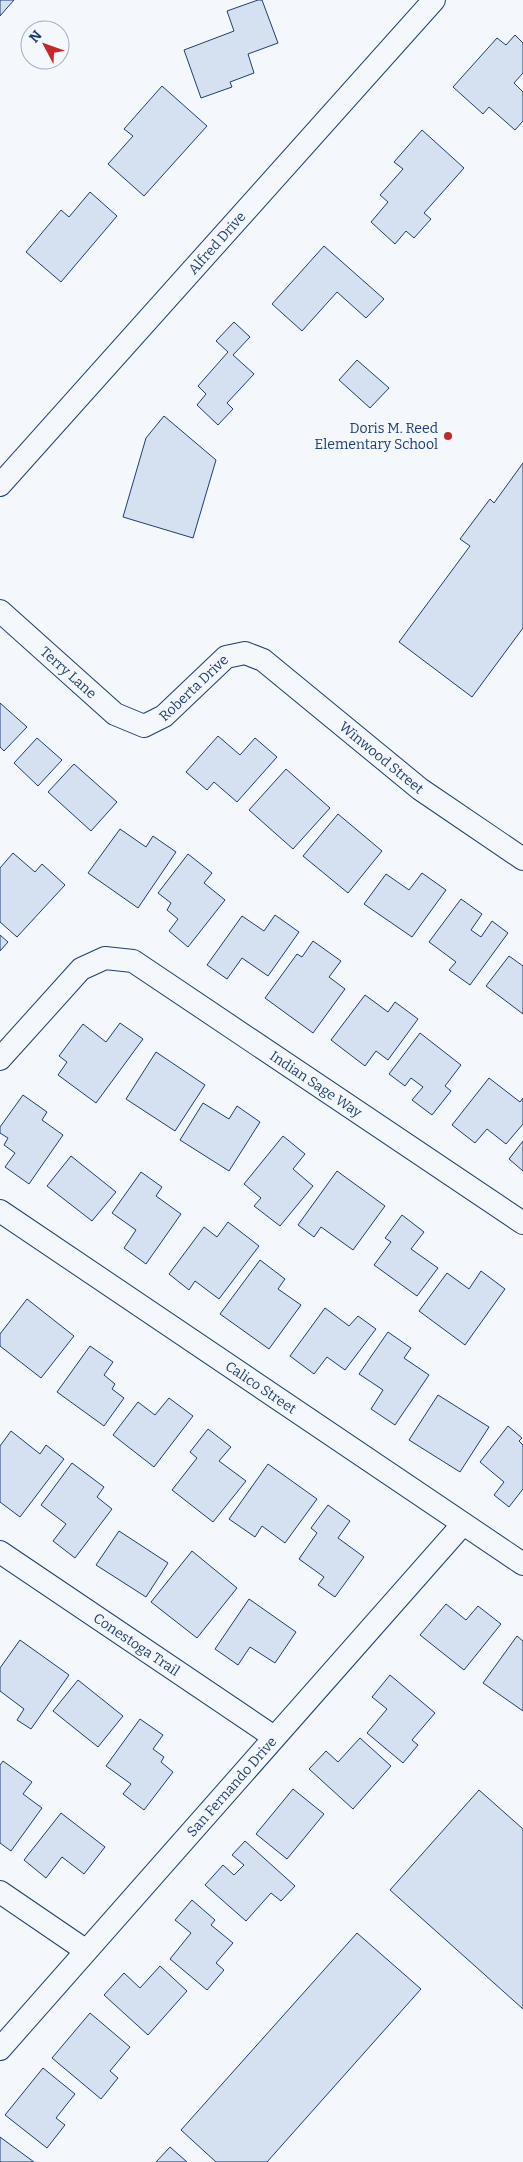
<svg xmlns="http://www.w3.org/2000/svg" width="523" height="2162" font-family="Bitter,serif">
  <rect width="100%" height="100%" fill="#f4f7fb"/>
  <!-- building -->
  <g fill="#d5e0f0" stroke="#1d3f73">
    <polygon points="0,0 14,0 0,16"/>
    <polygon points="258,0 262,0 278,43 248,54 254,73 230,82 232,87 201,98 184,50 234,31 227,11"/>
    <polygon points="515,35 523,43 523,73 514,83 523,92 523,121 515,130 489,107 483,114 453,87 497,38 506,45"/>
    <polygon points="162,86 207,126 144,196 108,164 133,136 124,129"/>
    <polygon points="422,130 464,168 424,213 431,219 414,238 406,231 395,244 371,222 388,202 380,195 403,169 394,162"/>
    <polygon points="90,192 117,216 61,282 26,252 61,210 69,217"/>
    <polygon points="324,246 384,299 366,318 337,292 302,331 272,304"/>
    <polygon points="234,322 250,337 233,355 254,374 227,403 233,409 218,425 197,405 206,394 198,386 228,352 216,341"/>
    <polygon points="357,360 389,388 370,408 339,380"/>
    <polygon points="164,416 216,460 193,538 123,517 146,438"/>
    <polygon points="523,463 523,628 472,697 399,642 470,546 460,539 490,499 494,503"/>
    <polygon points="0,703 27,727 4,751 0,747"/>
    <polygon points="218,736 240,755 255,738 277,757 237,802 214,782 207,790 186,772"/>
    <polygon points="37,738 62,760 38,786 14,763"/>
    <polygon points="74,764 117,802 91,831 48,792"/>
    <polygon points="286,769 330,808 293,849 249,810"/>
    <polygon points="338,814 382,851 348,893 303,856"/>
    <polygon points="120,829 146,847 153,836 176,852 138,908 88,873"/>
    <polygon points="13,853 35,872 42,864 65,885 17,937 0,922 0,868"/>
    <polygon points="188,854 212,873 204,883 225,900 188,947 169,931 178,919 167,910 171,903 158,893"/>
    <polygon points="422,873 446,890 412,937 364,904 386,874 409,890"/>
    <polygon points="461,899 482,914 471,930 481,937 492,921 508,933 470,985 449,970 456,962 429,942"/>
    <polygon points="275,915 299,932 268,976 242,958 227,979 207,965 242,916 264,931"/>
    <polygon points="0,935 8,942 0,951"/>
    <polygon points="313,941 341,961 329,977 345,989 313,1033 265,998 297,954 302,957"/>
    <polygon points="509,956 523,966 523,1014 486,986"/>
    <polygon points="365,995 388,1012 395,1002 418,1019 388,1060 376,1051 365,1066 331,1040"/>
    <polygon points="120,1023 143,1039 96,1103 58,1075 67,1062 59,1056 83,1024 106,1042"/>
    <polygon points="420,1033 461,1065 445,1086 451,1091 432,1115 412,1100 423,1087 411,1078 405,1086 389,1074"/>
    <polygon points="156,1052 205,1085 175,1131 126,1099"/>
    <polygon points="489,1078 520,1102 523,1098 523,1124 506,1144 487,1129 475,1143 452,1125"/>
    <polygon points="23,1095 47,1112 42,1120 63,1135 29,1184 5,1167 15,1153 4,1145 8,1138 0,1133 0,1127"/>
    <polygon points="203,1103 229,1119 237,1106 260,1122 229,1171 180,1140"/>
    <polygon points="283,1136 305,1154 293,1169 313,1186 280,1226 254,1206 261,1198 244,1184"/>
    <polygon points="523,1141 523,1171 509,1159"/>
    <polygon points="71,1156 116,1192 92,1221 47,1186"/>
    <polygon points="337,1171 385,1206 353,1250 321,1227 314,1237 298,1225"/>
    <polygon points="141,1172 162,1187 156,1196 181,1214 146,1264 124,1248 136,1230 112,1213"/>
    <polygon points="402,1215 424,1232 411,1249 438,1268 417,1296 374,1265 391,1242 385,1238"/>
    <polygon points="228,1222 259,1246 219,1299 195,1281 189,1290 169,1274 204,1227 217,1237"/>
    <polygon points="260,1260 285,1279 278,1289 301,1305 269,1349 220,1314"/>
    <polygon points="481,1271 505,1289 465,1345 419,1311 447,1273 469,1289"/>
    <polygon points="27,1299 74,1336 41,1378 0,1346 0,1334"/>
    <polygon points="325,1308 349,1326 358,1316 376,1329 345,1370 327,1357 314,1374 290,1356"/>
    <polygon points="388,1332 411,1348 404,1358 429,1375 395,1425 371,1409 383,1390 359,1374"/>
    <polygon points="90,1346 113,1362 104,1375 115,1384 112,1389 124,1398 104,1426 57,1392"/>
    <polygon points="438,1395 489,1427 460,1472 409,1440"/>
    <polygon points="169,1398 193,1416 154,1467 113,1435 138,1402 155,1415"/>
    <polygon points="508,1426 522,1438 519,1441 523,1445 523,1489 509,1507 494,1495 504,1482 480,1462"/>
    <polygon points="208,1429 231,1447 219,1461 246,1481 213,1522 172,1490 197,1458 190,1452"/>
    <polygon points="11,1431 40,1454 46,1445 64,1459 20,1517 0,1502 0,1446"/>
    <polygon points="72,1463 104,1487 97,1497 112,1509 75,1558 53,1541 66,1524 41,1505"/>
    <polygon points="268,1464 317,1499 285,1543 262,1526 255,1537 229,1519"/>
    <polygon points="328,1505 350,1521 338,1538 364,1557 335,1597 318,1585 324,1577 299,1559 317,1533 311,1528"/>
    <polygon points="119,1531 168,1563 146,1597 96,1565"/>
    <polygon points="192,1551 237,1588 197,1638 151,1602"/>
    <polygon points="249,1599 296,1632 275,1663 250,1647 238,1665 215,1649"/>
    <polygon points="446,1604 466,1620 478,1606 501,1624 464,1670 420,1635"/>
    <polygon points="517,1636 523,1641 523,1711 483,1683"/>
    <polygon points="20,1640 69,1675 31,1729 17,1720 24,1709 0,1691 0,1668"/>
    <polygon points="390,1675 435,1713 412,1740 418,1745 403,1763 367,1733 387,1709 372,1697"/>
    <polygon points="78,1680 123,1716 98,1747 53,1711"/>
    <polygon points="140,1719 163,1735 153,1749 164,1757 161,1762 173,1772 144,1810 123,1794 131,1784 106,1766"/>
    <polygon points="360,1738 391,1766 353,1809 309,1769 326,1751 338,1762"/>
    <polygon points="3,1761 32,1782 23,1794 42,1808 11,1851 0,1843 0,1765"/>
    <polygon points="293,1789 324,1814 287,1859 256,1834"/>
    <polygon points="479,1790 523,1829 523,2009 390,1890"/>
    <polygon points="61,1813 105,1847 84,1874 62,1857 46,1878 24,1860"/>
    <polygon points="245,1841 295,1886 281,1901 271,1893 246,1921 205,1885 223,1865 234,1875 244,1865 232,1855"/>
    <polygon points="192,1900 215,1920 211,1925 233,1943 216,1963 224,1970 207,1990 170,1959 191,1933 175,1920"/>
    <polygon points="357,1933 421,1989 267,2162 216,2162 181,2130"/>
    <polygon points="160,1966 187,1991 148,2035 104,1995 124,1973 140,1988"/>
    <polygon points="90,2013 130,2047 110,2071 118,2078 101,2099 52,2058"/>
    <polygon points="43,2068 75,2094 56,2118 65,2125 47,2148 5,2115"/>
    <polygon points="0,2137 34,2162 0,2162"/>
    <polygon points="170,2147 187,2162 156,2162"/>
  </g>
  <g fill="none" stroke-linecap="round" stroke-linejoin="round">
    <!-- minor casing -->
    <g stroke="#1d3f73" stroke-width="24">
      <g id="minor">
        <path id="s1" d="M0,485L434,0"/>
        <path id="s2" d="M0,611L115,714L144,726L164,716L226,657L245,653L263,660L420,789L523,859"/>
        <path id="s3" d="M0,1059L81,969L105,958L133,961L523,1223"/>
        <path id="s4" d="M0,1211L523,1564"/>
        <path id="s5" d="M0,1552L274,1737"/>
        <polyline points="0,1892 85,1950"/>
        <path id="s6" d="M0,2049L463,1524"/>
      </g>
    </g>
    <!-- minor -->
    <use href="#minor" stroke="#f4f7fb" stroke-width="22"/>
  </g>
  <!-- markers -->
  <circle fill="#c62828" stroke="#f4f7fb" stroke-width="2" cx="448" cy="436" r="5"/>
  <g text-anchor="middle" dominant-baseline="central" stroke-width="4" stroke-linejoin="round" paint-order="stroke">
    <!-- street labels -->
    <g font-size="14" fill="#1d3f73" stroke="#f4f7fb">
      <text stroke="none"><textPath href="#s1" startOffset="325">Alfred Drive</textPath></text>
      <text stroke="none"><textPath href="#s2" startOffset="92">Terry Lane</textPath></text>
      <text stroke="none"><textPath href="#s2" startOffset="249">Roberta Drive</textPath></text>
      <text stroke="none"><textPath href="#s2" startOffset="486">Winwood Street</textPath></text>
      <text stroke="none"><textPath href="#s3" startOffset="396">Indian Sage Way</textPath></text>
      <text stroke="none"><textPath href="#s4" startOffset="315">Calico Street</textPath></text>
      <text stroke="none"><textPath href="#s5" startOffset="165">Conestoga Trail</textPath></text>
      <text stroke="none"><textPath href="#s6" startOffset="350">San Fernando Drive</textPath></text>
    </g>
    <!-- poi labels -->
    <g font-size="14" fill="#1d3f73" stroke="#f4f7fb" text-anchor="end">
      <text x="438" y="428">Doris M. Reed<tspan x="438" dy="16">Elementary School</tspan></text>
    </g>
  </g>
  <!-- north arrow -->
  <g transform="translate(45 45) rotate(311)"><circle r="24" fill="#f4f7fb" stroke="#9eadc5"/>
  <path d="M0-4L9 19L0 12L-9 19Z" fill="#c62828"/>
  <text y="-8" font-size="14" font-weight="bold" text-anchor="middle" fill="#1d3f73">N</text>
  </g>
</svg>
